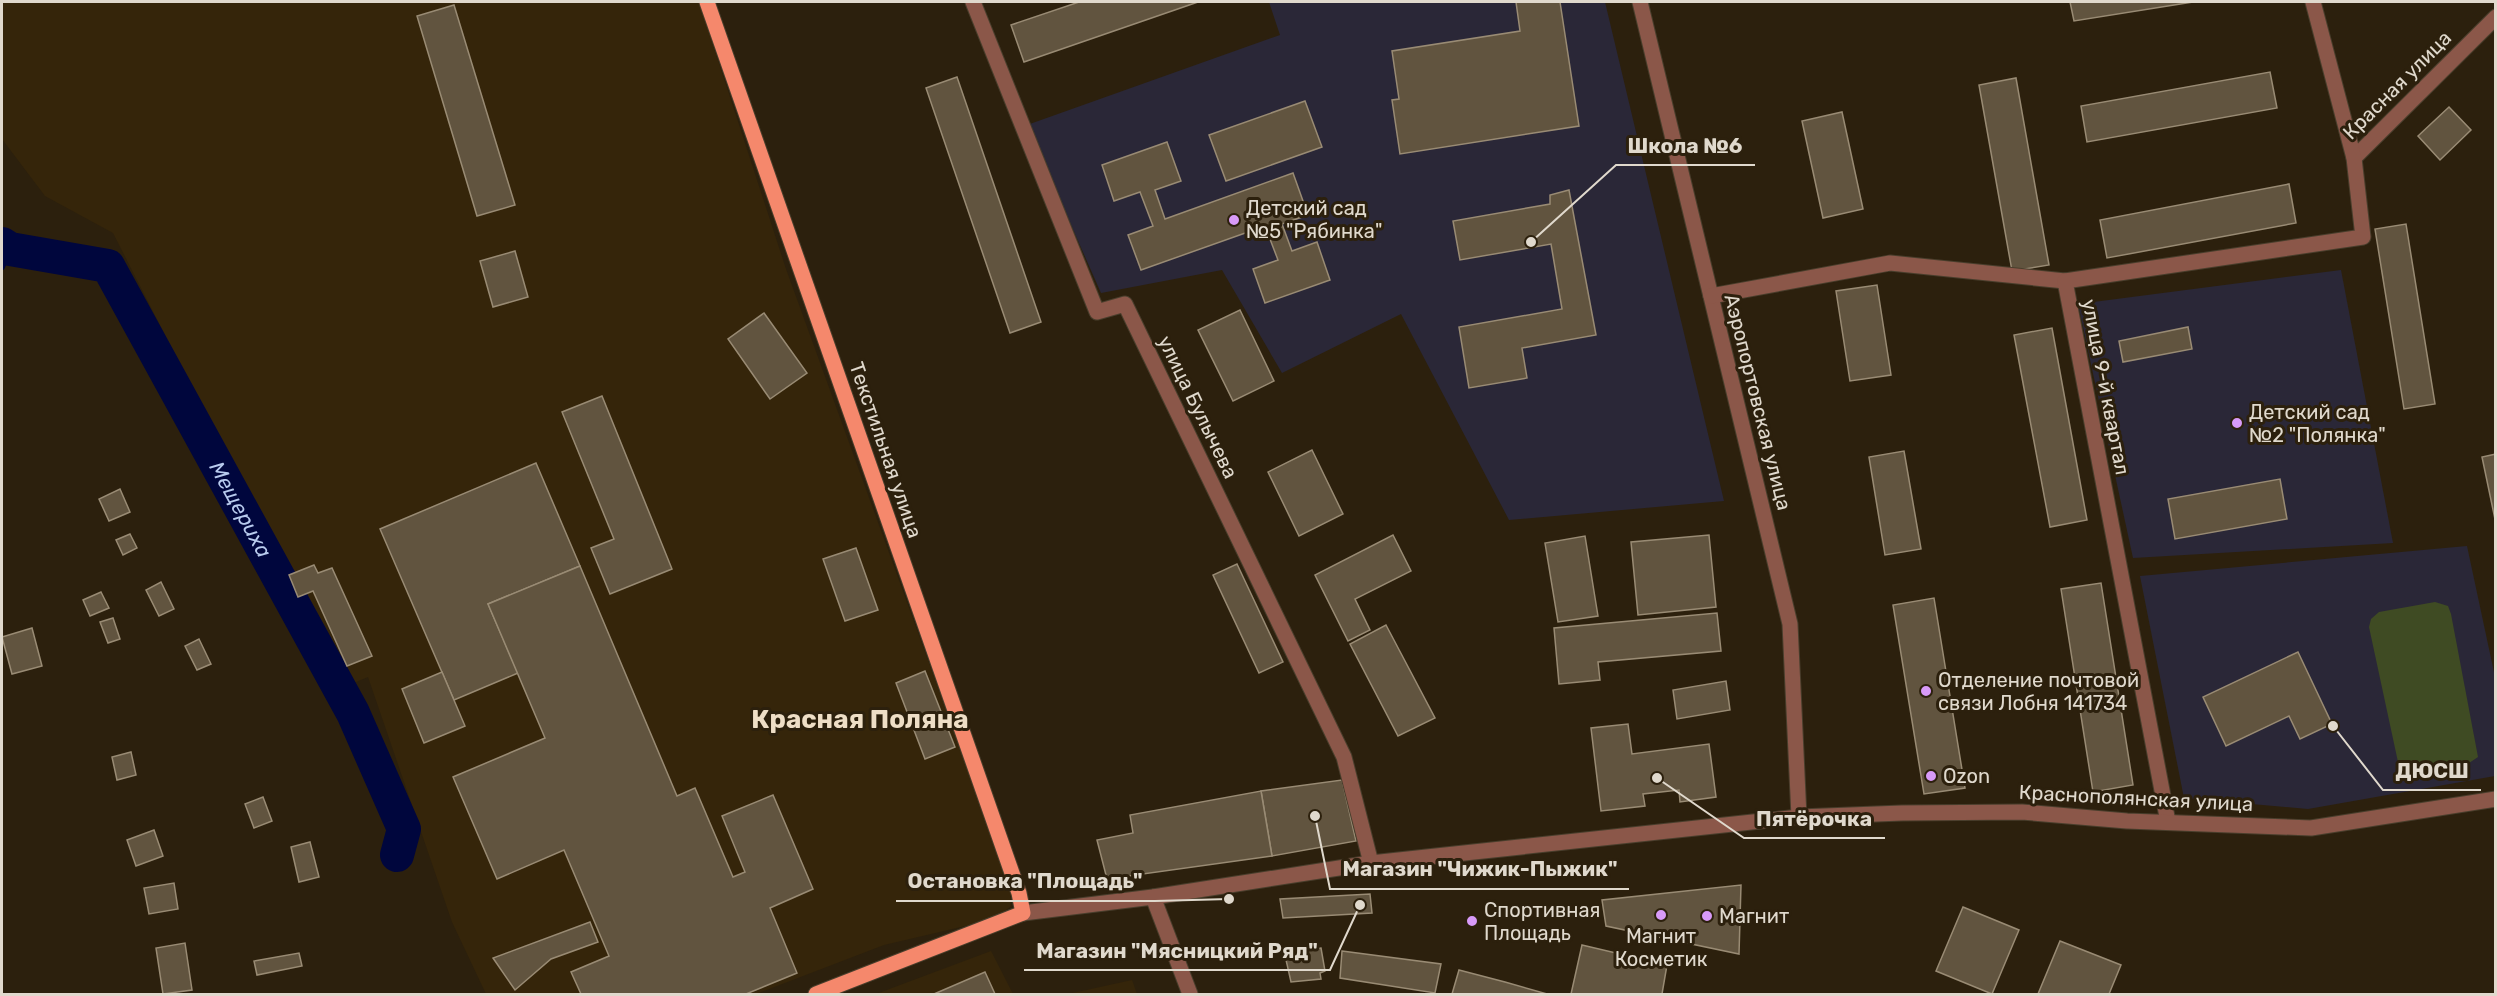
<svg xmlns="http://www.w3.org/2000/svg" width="2497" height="996" font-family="Rubik,sans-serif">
  <rect width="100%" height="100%" fill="#2c200d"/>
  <!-- built -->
  <g fill="#35250a">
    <polygon points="2,2 699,2 786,269 1010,886 1011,906 995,919 884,945 756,994 486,994 452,922 368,677 344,687 275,580 163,331 113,233 45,196 2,139"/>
    <polygon points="991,951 1013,994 876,994"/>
    <polygon points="1132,980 1137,994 1068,994"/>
  </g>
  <!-- education -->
  <g fill="#2a2737">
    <polygon points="1269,2 1605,2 1724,501 1509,520 1401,314 1282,373 1222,270 1101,293 1027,125 1280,35"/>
    <polygon points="2341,270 2393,543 2133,558 2078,304"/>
    <polygon points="2467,546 2495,677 2495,776 2308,809 2184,798 2140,576"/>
  </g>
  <!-- green -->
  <polygon fill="#3f4b23" points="2435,602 2448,606 2451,614 2478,757 2469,763 2407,772 2398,762 2369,627 2371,619 2379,612"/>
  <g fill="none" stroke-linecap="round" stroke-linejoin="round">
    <!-- stream -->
    <polyline stroke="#00063d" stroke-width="6" points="2,267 10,249"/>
    <!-- river -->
    <path stroke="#00063d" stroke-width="34" id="s1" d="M2,244L10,249L108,266L353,713L404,829L397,855"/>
  </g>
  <!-- building -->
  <g fill="#61543f" stroke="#998b74" stroke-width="1.5">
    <polygon points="1079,2 1198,2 1024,62 1011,25"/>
    <polygon points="1516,2 1560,2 1579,126 1400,154 1392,100 1399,99 1392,51 1520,31"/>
    <polygon points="2070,2 2193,2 2074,21"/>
    <polygon points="454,5 515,205 477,216 417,16"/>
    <polygon points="2270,72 2277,108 2087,142 2081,106"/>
    <polygon points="957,77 1041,322 1010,333 926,88"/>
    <polygon points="2016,78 2049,265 2012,271 1979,85"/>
    <polygon points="1305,101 1322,147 1226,181 1209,135"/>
    <polygon points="2449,107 2471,130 2440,160 2418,136"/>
    <polygon points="1842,112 1863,209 1823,218 1802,121"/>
    <polygon points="1167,142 1181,181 1155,190 1165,219 1293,173 1308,215 1282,224 1292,251 1317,242 1330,280 1265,303 1253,269 1278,260 1265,226 1141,270 1128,235 1153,226 1140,192 1114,201 1102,165"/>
    <polygon points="2289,184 2296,223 2107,258 2100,220"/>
    <polygon points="1569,190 1596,335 1522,348 1527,378 1469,388 1459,327 1562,309 1551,244 1460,260 1453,221 1550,204 1550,195"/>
    <polygon points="2406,224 2435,404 2404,409 2375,229"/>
    <polygon points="515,251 528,297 493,307 480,261"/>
    <polygon points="1877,285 1891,375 1850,381 1836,291"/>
    <polygon points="1240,310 1274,381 1233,401 1198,330"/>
    <polygon points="764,313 807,373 770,399 728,339"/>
    <polygon points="2188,327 2192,349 2123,362 2119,341"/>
    <polygon points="2052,328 2087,520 2050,527 2014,335"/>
    <polygon points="602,396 672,569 610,594 591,548 614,539 562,412"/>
    <polygon points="1312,450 1343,514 1299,536 1268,472"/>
    <polygon points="1904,451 1921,549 1885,555 1869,457"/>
    <polygon points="2496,454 2496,524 2482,457"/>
    <polygon points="536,463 580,566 488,604 518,673 454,700 380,529"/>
    <polygon points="2280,479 2287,519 2175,539 2168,499"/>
    <polygon points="120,489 130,512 109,521 99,499"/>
    <polygon points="130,534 137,548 123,555 116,540"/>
    <polygon points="1393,535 1411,571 1355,599 1370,630 1348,641 1315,575"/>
    <polygon points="1709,535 1716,607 1638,615 1631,542"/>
    <polygon points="1585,536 1598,616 1558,622 1545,543"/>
    <polygon points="856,548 878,610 845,621 823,559"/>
    <polygon points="1237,564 1283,662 1259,673 1213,575"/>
    <polygon points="314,565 318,573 332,568 372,656 347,666 313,591 298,597 289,575"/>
    <polygon points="580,566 677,796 695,788 733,877 745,872 722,816 773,795 813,889 770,908 797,973 746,994 581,994 571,972 609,956 564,850 497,879 453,777 545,738 488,604"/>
    <polygon points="161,582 174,609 159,616 146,590"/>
    <polygon points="2101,583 2133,785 2093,792 2061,589"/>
    <polygon points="101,592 109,608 90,616 83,600"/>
    <polygon points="1934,598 1965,788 1924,794 1893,605"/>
    <polygon points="1717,613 1721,651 1598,662 1600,680 1559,684 1554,628"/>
    <polygon points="113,618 120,639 108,643 100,622"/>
    <polygon points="1386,625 1435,718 1398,736 1350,644"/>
    <polygon points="32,628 42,666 12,674 2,637"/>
    <polygon points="199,639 211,664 197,670 185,646"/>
    <polygon points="2298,652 2332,724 2300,739 2289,716 2226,746 2203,697"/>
    <polygon points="925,671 955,747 925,759 896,683"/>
    <polygon points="442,672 465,726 424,743 402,689"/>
    <polygon points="1726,681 1730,710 1677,719 1673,690"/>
    <polygon points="1628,724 1632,754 1709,744 1716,797 1680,802 1679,790 1643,794 1645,806 1601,811 1591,728"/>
    <polygon points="131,752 136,775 117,780 112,757"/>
    <polygon points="1342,780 1356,841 1272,856 1261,791"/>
    <polygon points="1261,791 1272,856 1107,879 1097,840 1133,833 1130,815"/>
    <polygon points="263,797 272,821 254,828 245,804"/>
    <polygon points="154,830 163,856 136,866 127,840"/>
    <polygon points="310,842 319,877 299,882 291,847"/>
    <polygon points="174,883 178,909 149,914 144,888"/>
    <polygon points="1741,885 1739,954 1606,926 1602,900"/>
    <polygon points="1370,894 1372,913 1283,918 1280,899"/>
    <polygon points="1963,907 2019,930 1992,994 1936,971"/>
    <polygon points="590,922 598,942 551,959 515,990 493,958"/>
    <polygon points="2060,941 2121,965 2109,994 2038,994"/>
    <polygon points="185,943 192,990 163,994 156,948"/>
    <polygon points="1582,945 1667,965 1662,994 1571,994"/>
    <polygon points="1321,948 1325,971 1320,973 1321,979 1291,982 1284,951"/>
    <polygon points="1342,951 1441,964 1435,993 1340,978"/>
    <polygon points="299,953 302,966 257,975 254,961"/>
    <polygon points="1459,970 1505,982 1547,994 1452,994"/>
    <polygon points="985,972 995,994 934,994"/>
  </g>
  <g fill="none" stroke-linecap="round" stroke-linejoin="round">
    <!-- minor casing -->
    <g stroke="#493e2c" stroke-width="17">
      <g id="minor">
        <polyline points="973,2 1097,312 1125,304 1344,757 1371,863"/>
        <polyline points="1640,2 1790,624 1799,817"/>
        <polyline points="2354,158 2496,17"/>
        <polyline points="1711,296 1890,263 2065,281"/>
        <polyline points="2168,822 2065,281 2363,237 2354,158 2313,2"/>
        <polyline points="1153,897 1190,994"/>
        <polyline points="1023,913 1153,897 1371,863 1799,817 1902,813 2022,812 2127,821 2311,828 2496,799"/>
      </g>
    </g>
    <!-- major casing -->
    <g stroke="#493e2c" stroke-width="17">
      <polyline id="major" points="707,2 1019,893 1023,913 816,994"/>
    </g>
    <!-- minor -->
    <use href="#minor" stroke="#8b5749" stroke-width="15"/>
    <!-- major -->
    <use href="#major" stroke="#f5886c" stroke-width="15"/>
  </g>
  <!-- markers -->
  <g fill="#d89af8" stroke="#2c200d" stroke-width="2">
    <circle cx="1234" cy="220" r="6"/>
    <circle cx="2237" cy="423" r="6"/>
    <circle cx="1926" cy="691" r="6"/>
    <circle cx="1931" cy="776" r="6"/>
    <circle cx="1661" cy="915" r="6"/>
    <circle cx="1707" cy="916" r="6"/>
    <circle cx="1472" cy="921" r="6"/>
  </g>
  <g text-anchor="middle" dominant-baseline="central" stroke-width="6" stroke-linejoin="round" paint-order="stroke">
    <!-- street labels -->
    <g font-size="20" fill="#e0d9cd" stroke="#2c200d">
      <text transform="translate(2397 85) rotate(-45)">Красная улица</text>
      <text transform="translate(2106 387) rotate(79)">улица 9-й квартал</text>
      <text transform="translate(1758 402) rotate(76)">Аэропортовская улица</text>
      <text transform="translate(1198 407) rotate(64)">улица Булычева</text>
      <text transform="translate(886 450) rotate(71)">Текстильная улица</text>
      <text transform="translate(2136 798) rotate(3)">Краснополянская улица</text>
    </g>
    <!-- poi labels -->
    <g font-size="20" fill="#e0d9cd" stroke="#2c200d" text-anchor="start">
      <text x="1246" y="208">Детский сад<tspan x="1246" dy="23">№5 "Рябинка"</tspan></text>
      <text x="2249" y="412">Детский сад<tspan x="2249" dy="23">№2 "Полянка"</tspan></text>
      <text x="1938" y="680">Отделение почтовой<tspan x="1938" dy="23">связи Лобня 141734</tspan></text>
      <text x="1943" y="776">Ozon</text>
      <text x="1484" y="910">Спортивная<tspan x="1484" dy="23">Площадь</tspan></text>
      <text x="1719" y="916">Магнит</text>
      <text x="1661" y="936" text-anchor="middle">Магнит<tspan x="1661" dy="23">Косметик</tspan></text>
    </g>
    <!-- water labels -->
    <g font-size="21" font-style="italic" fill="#b8cbee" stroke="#2c200d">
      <text stroke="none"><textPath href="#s1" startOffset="386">Мещериха</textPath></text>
    </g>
    <!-- district labels -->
    <g font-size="26" font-weight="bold" fill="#eedec6" stroke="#2c200d">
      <text x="860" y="719">Красная Поляна</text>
    </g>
  </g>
  <!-- callouts -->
  <path fill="none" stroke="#e0d9cd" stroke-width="2" d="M1531 242L1616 165H1755M2333 726L2383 790H2481M1657 778L1744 838H1885M1315 816L1330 889H1629M1229 899L1155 901H896M1360 905L1330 970H1024"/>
  <g fill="#e0d9cd" stroke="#2c200d" stroke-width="2">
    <circle cx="1531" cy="242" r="6"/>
    <circle cx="2333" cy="726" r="6"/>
    <circle cx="1657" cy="778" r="6"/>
    <circle cx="1315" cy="816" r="6"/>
    <circle cx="1229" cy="899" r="6"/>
    <circle cx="1360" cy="905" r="6"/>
  </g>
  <g font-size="21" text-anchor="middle" font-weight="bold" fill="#e0d9cd" stroke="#2c200d" stroke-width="6" stroke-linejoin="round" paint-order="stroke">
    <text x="1685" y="153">Школа №6</text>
    <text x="2432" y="778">ДЮСШ</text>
    <text x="1814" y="826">Пятёрочка</text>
    <text x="1480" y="876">Магазин "Чижик-Пыжик"</text>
    <text x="1025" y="888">Остановка "Площадь"</text>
    <text x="1177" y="958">Магазин "Мясницкий Ряд"</text>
  </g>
  <!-- border -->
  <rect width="2497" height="996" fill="none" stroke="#e0d9cd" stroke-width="6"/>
</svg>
